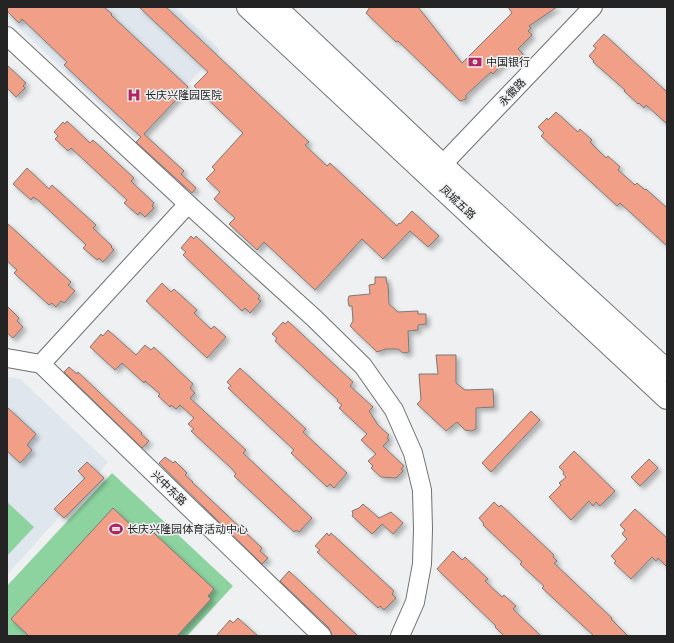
<svg xmlns="http://www.w3.org/2000/svg" width="674" height="643" font-family="'Archivo Narrow','Noto Sans SC',sans-serif">
  <defs>
    <filter id="shadow"><feDropShadow dx="3.5" dy="3.5" stdDeviation="2" flood-color="#0004"/></filter>
  </defs>
  <rect width="100%" height="100%" fill="#eff0f1"/>
  <!-- built -->
  <g fill="#dfe6ed">
    <polygon points="7,7 175,7 220,50 136,139 7,16"/>
    <polygon points="7,377 20,379 108,462 7,575"/>
  </g>
  <!-- green -->
  <g fill="#8cd3a0">
    <polygon points="112,473 233,586 187,636 7,636 7,586"/>
    <polygon points="7,502 34,527 7,556"/>
  </g>
  <!-- building -->
  <g fill="#f29f88" stroke="#7a7978" filter="url(#shadow)">
    <polygon points="7,7 104,7 112,14 111,15 188,87 144,134 184,171 181,174 196,188 192,193 136,142 141,137 64,65 67,62 22,19 19,23 7,11"/>
    <polygon points="139,7 166,7 309,142 305,145 327,166 330,163 397,226 399,223 400,224 412,211 439,236 428,247 410,231 383,259 362,239 315,290 264,242 257,250 229,224 235,218 214,199 220,192 206,179 215,170 212,167 243,133 194,86 208,72"/>
    <polygon points="370,7 418,7 462,63 512,13 508,7 557,7 529,26 531,28 528,31 532,35 518,49 523,54 515,62 509,57 493,74 491,72 466,95 466,99 460,101 398,41 396,42 366,13"/>
    <polygon points="604,34 667,92 667,124 646,105 644,108 639,103 638,104 624,91 625,90 593,62 594,61 589,56 596,48 593,46"/>
    <polygon points="7,65 26,83 23,86 25,88 16,97 7,88"/>
    <polygon points="556,112 578,132 580,129 592,140 590,142 606,158 608,156 620,167 618,170 635,185 637,183 645,190 646,189 667,208 667,246 620,203 617,206 541,136 544,133 538,127 547,118 548,120"/>
    <polygon points="67,121 90,143 93,140 134,178 131,181 133,183 154,203 152,206 154,208 145,217 140,212 138,215 124,203 127,200 71,148 68,151 55,139 58,136 54,132 63,122 65,124"/>
    <polygon points="27,168 49,189 52,185 96,225 93,228 112,246 111,247 114,250 103,262 99,258 97,260 83,248 86,245 82,241 38,200 33,197 31,200 13,184"/>
    <polygon points="7,223 71,282 68,285 75,291 64,303 61,301 56,307 52,303 49,305 14,273 17,270 7,261"/>
    <polygon points="191,236 194,239 196,236 260,296 258,299 261,301 250,313 245,308 242,311 183,255 186,252 181,248"/>
    <polygon points="375,277 386,277 387,284 388,284 389,304 398,312 418,311 418,314 426,314 426,324 418,325 418,330 408,331 409,352 403,353 398,349 386,349 377,352 350,326 353,321 352,306 349,306 348,300 349,296 370,294 369,285 375,284"/>
    <polygon points="162,283 171,292 174,289 197,310 194,313 211,329 214,326 226,337 207,358 146,301"/>
    <polygon points="7,306 19,318 17,321 23,327 13,338 7,333"/>
    <polygon points="288,321 353,382 350,386 373,407 369,411 378,425 389,435 387,438 389,440 383,446 404,466 401,469 403,471 396,478 381,477 371,468 373,466 368,461 376,454 361,440 367,434 339,408 342,405 337,401 338,400 275,341 277,338 272,334 283,322 285,324"/>
    <polygon points="108,330 136,355 145,345 151,350 154,347 193,384 190,388 195,393 190,398 246,450 243,453 312,518 299,532 296,530 294,532 234,476 236,474 232,469 191,431 194,429 188,424 194,418 180,405 176,409 171,405 170,407 158,396 160,394 145,381 144,383 122,363 115,370 90,347 101,334 103,336"/>
    <polygon points="436,355 456,355 456,383 465,390 493,389 494,407 476,408 476,429 471,431 465,430 457,422 446,431 417,404 421,400 419,374 438,374"/>
    <polygon points="69,367 77,374 78,372 142,433 141,434 149,441 142,448 64,372"/>
    <polygon points="240,368 306,429 303,432 347,473 334,488 330,484 327,487 291,453 294,450 228,388 231,386 227,382"/>
    <polygon points="7,407 36,434 27,445 32,450 20,463 7,451"/>
    <polygon points="531,411 540,420 491,472 482,463"/>
    <polygon points="574,451 615,491 600,506 596,502 593,506 589,501 571,520 549,497 561,485 559,483 566,477 563,474 564,472 559,467"/>
    <polygon points="165,457 173,463 175,461 187,473 185,475 193,482 192,482 262,548 260,551 268,558 262,564 159,463"/>
    <polygon points="649,459 658,468 640,486 631,477"/>
    <polygon points="87,462 104,478 64,518 54,509 85,478 78,471"/>
    <polygon points="494,502 499,507 501,505 554,555 553,557 557,561 554,563 612,618 611,619 628,636 594,636 542,588 544,586 520,564 522,562 483,525 484,524 479,518"/>
    <polygon points="363,504 379,518 391,512 403,523 393,534 382,524 372,534 352,516 353,514 352,511 359,508"/>
    <polygon points="113,508 136,530 143,523 214,589 208,596 211,599 177,636 29,636 11,619"/>
    <polygon points="635,509 667,538 667,567 658,558 656,561 652,557 631,579 614,563 616,561 611,556 627,539 622,534 625,530 620,525"/>
    <polygon points="327,533 329,536 331,533 394,591 392,594 396,598 384,610 380,606 378,608 317,552 320,550 315,546"/>
    <polygon points="453,551 462,560 465,557 488,579 485,581 502,597 504,595 516,606 513,609 541,636 504,636 495,627 496,626 437,569"/>
    <polygon points="289,571 358,636 332,636 329,628 280,581"/>
    <polygon points="238,618 258,636 216,636 230,620 233,623"/>
  </g>
  <g fill="none" stroke-linecap="round" stroke-linejoin="round">
    <!-- minor casing -->
    <g stroke="#6f7071" stroke-width="20">
      <g id="minor">
        <polyline points="7,36 188,204 314,318 363,366 394,410 413,453 422,490 423,529 422,564 415,602 400,636"/>
        <polyline points="434,176 442,165 593,7"/>
        <polyline points="7,358 41,364 322,636"/>
        <polyline points="41,364 188,204"/>
      </g>
    </g>
    <!-- major casing -->
    <g stroke="#6f7071" stroke-width="24">
      <g id="major">
        <polyline points="248,7 667,398"/>
        <polyline points="275,7 442,165 667,371"/>
      </g>
    </g>
    <!-- minor -->
    <use href="#minor" stroke="#fff" stroke-width="18"/>
    <!-- major -->
    <use href="#major" stroke="#fff" stroke-width="22"/>
  </g>
  <!-- icons -->
  <defs>
    <g id="bank-bare" transform="scale(1.08)"><path d="M-6-4H6V4H-6ZM0-2.3a2.3 2.3 0 1 0 0 4.6a2.3 2.3 0 1 0 0-4.6Z" fill="#b02664" stroke="#eff0f1" stroke-width="2.5" paint-order="stroke"/></g>
    <g id="hospital-bare" transform="scale(1.08)"><path d="M-5-5h3v3.5h4V-5h3V5h-3V1.5h-4V5h-3Z" fill="#b02664" stroke="#eff0f1" stroke-width="2.5" paint-order="stroke"/></g>
    <g id="stadium-bare" transform="scale(1.08)"><path d="M0-5a6.5 5 0 1 0 0 10a6.5 5 0 1 0 0-10ZM-3.5-1.8h7v3.6h-7Z" fill="#b02664" stroke="#eff0f1" stroke-width="2.5" paint-order="stroke"/></g>
  </defs>
  <g fill-rule="evenodd">
    <use href="#bank-bare" x="475" y="62"/>
    <use href="#hospital-bare" x="134" y="95"/>
    <use href="#stadium-bare" x="116" y="529"/>
  </g>
  <g text-anchor="middle" dominant-baseline="central" stroke-width="3" stroke-linejoin="round" paint-order="stroke">
    <!-- poi labels -->
    <g font-size="11" fill="#242425" stroke="#eff0f1" text-anchor="start">
      <text x="486" y="62">中国银行</text>
      <text x="145" y="95">长庆兴隆园医院</text>
      <text x="127" y="529">长庆兴隆园体育活动中心</text>
    </g>
    <!-- street labels -->
    <g font-size="11" fill="#242425" stroke="#eff0f1">
      <text transform="translate(512 92) rotate(-46)">永徽路</text>
      <text transform="translate(458 202) rotate(43)">凤城五路</text>
      <text transform="translate(169 488) rotate(44)">兴中东路</text>
    </g>
  </g>
  <!-- border -->
  <rect width="674" height="643" fill="none" stroke="#242425" stroke-width="16"/>
</svg>
